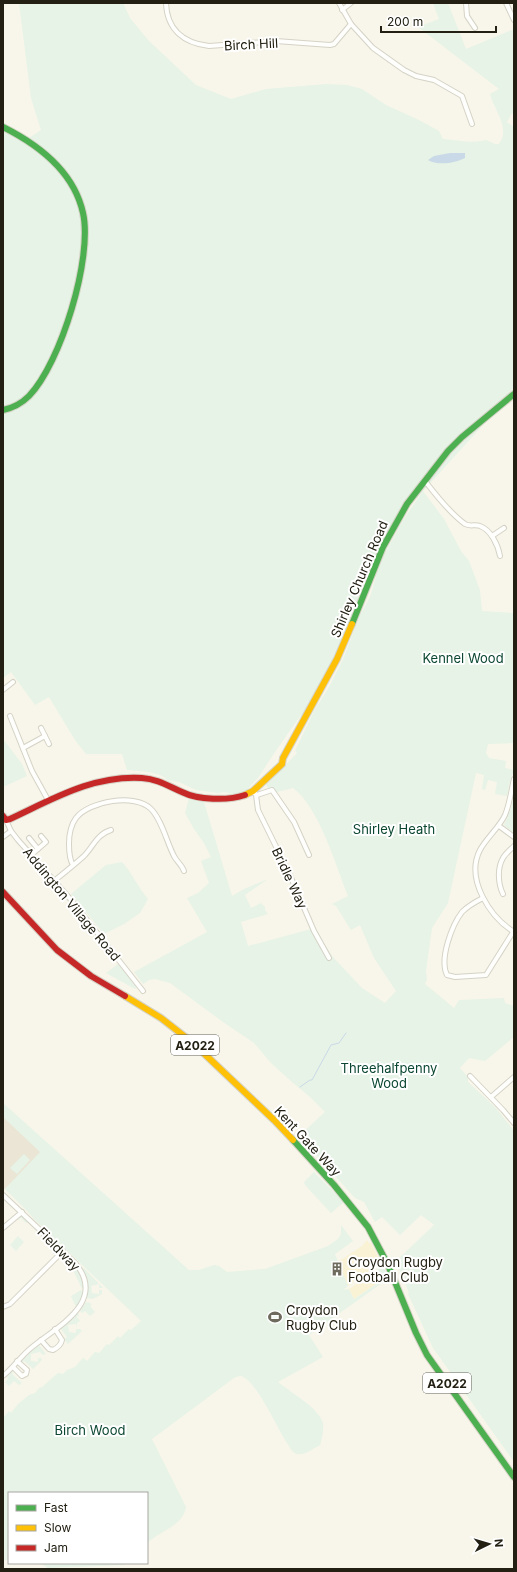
<svg xmlns="http://www.w3.org/2000/svg" width="517" height="1572" font-family="Inter,sans-serif">
  <rect width="100%" height="100%" fill="#f8f6ea"/>
  <!-- built -->
  <g fill="#f9f2d5">
    <polygon points="367,1240 369,1243 371,1243 381,1262 348,1286 338,1262 362,1246"/>
    <polygon points="375,1271 381,1281 354,1299 349,1289"/>
  </g>
  <!-- education -->
  <polygon fill="#ebe5d5" points="3,1116 41,1152 5,1189 3,1190"/>
  <!-- green -->
  <g fill="#e6f3e6">
    <path d="M19,3H123L130,18L149,41L196,85L231,99L266,89L326,84L347,85L362,89L386,105L419,120L439,131L443,139C457,140 472,144 486,140L495,144H499C511,128 494,110 490,94L499,89L418,27L439,19L433,3H448L466,49L514,29V114L512,113L507,122L514,127V391L423,491L444,519L461,551L469,561L480,590L482,611L514,613V743L488,744L486,753L489,758L506,761L505,768L514,770L509,785L507,796L495,794L497,782L488,780L485,790L482,789L484,775L476,773L448,903L432,928L426,971L427,980L425,984L454,1008L459,1000L504,998L505,1003L514,1006V1037L485,1061L469,1058L460,1068L468,1077V1082L496,1108L514,1131V1462L433,1348L408,1294L409,1293L396,1261L434,1225L421,1215L400,1235L382,1217L375,1222L364,1202L355,1198L299,1136L325,1112L310,1097L292,1082L271,1063L254,1043L223,1022L170,983L155,979L149,980L143,984L134,972L207,932L187,898L198,893L209,883L201,861L211,857L204,843L194,829L185,813L189,798L204,802L232,896L244,889L268,879L245,895L251,908L261,903L265,907V910L268,914L241,922L248,946L315,928L332,956L362,988L385,1003L396,991L374,958L360,925L351,930L336,906L332,904L348,896C336,866 319,807 293,788L277,792L274,788L269,789L266,785L297,753L295,751L314,711L329,687L343,659L360,615L370,597L377,573L385,553L402,522L422,492L399,518L356,608L354,609L351,613L355,614L332,665L304,717L301,715L275,752L258,778L251,785L243,796L224,792L218,793L196,790L179,782L167,780C160,771 137,771 127,770L122,754H86L75,740L49,697L35,705L11,672L3,678V130L23,142L41,130L31,98Z"/>
    <polygon points="3,739 22,764 27,776 3,787"/>
    <polygon points="514,796 514,834 504,825 511,808"/>
    <path d="M122,862C132,873 138,887 148,899L140,913L124,924L104,934L71,894L106,865Z"/>
    <polygon points="118,964 137,986 135,989 106,973"/>
    <path d="M3,1103L189,1270H199L214,1265L219,1266L227,1272L265,1269L328,1246L338,1239L341,1234V1225L353,1241L335,1254L348,1286L343,1290L349,1289L354,1299L381,1281L375,1271L383,1266L389,1278L309,1335L323,1357L278,1382C290,1392 319,1408 323,1423C324,1431 322,1438 320,1445C314,1448 304,1456 297,1454C292,1453 290,1447 287,1443C278,1430 255,1377 240,1376C238,1376 236,1377 234,1378L152,1439L186,1507C183,1526 160,1531 147,1543V1493H9V1559L3,1561V1418L9,1411L11,1413L18,1404L29,1395L35,1393L40,1387L41,1388L58,1373L63,1374L67,1370L75,1367L83,1358L87,1361L95,1352L99,1353L107,1344L109,1345L118,1336L120,1338L129,1329L131,1330L141,1321L34,1219L28,1212L5,1189L40,1152L3,1117Z"/>
    <polygon points="24,1154 30,1160 17,1174 10,1168"/>
    <polygon points="314,1172 344,1202 331,1213 305,1185 304,1182"/>
    <polygon points="21,1216 24,1217 58,1249 59,1253 55,1256 40,1234 27,1222 26,1223 21,1218 18,1220 17,1219"/>
    <polygon points="18,1236 24,1242 16,1251 10,1245"/>
    <path d="M61,1255C75,1258 82,1276 83,1288L82,1289L73,1270L74,1267Z"/>
    <polygon points="84,1268 103,1288 99,1288 99,1284 91,1286 92,1293 99,1294 99,1290 102,1290 102,1294 93,1299 87,1298 87,1283 82,1269"/>
    <polygon points="81,1290 83,1292 79,1304 73,1313 72,1312 76,1307 71,1296"/>
    <polygon points="88,1302 92,1304 90,1306 95,1312 90,1316 85,1311 82,1313 80,1311 85,1303"/>
    <polygon points="78,1313 79,1315 77,1317 80,1321 77,1323 77,1328 76,1324 68,1325 69,1332 76,1333 76,1329 80,1329 82,1331 68,1344 64,1339 67,1337 61,1329 57,1330"/>
    <polygon points="41,1343 42,1343 39,1345 46,1354 43,1355 40,1352 31,1354 31,1361 38,1362 38,1358 41,1358 42,1360 33,1369 24,1361 21,1363 20,1362"/>
    <polygon points="14,1370 15,1370 12,1374 22,1383 19,1385 14,1381 9,1386 5,1382 8,1379 7,1377"/>
    <polygon points="40,1563 125,1563 123,1565 48,1568"/>
  </g>
  <!-- water -->
  <path fill="#cad9e7" d="M450,153H465V158C456,163 437,166 428,160L434,156Z"/>
  <g fill="none" stroke-linecap="round" stroke-linejoin="round">
    <!-- stream -->
    <polyline stroke="#cad9e7" stroke-width="1" points="300,1087 310,1080 312,1080 331,1045 339,1043 346,1033"/>
    <!-- street casing -->
    <g stroke="#d5d2c6" stroke-width="6">
      <g id="street">
        <path d="M166,3C167,30 184,43 209,46L276,41L330,45L334,44L351,24"/>
        <polyline points="339,3 351,24 373,48 404,70 416,76 434,80 462,96 472,124"/>
        <polyline points="466,3 467,16 475,28"/>
        <polyline points="506,3 514,20"/>
        <polyline points="342,10 351,3"/>
        <path d="M425,481C435,494 451,514 465,524C470,527 475,524 480,526C491,530 498,545 500,556"/>
        <polyline points="492,536 504,528"/>
        <polyline points="3,690 13,682"/>
        <polyline points="10,716 32,771 48,800"/>
        <polyline points="41,728 49,744"/>
        <polyline points="23,748 45,736"/>
        <path d="M514,779C511,791 510,803 505,815C499,828 487,837 480,850C465,879 490,917 514,932"/>
        <polyline points="254,793 257,795 272,790 294,822 309,855"/>
        <polyline points="256,795 258,810 289,873 314,931 329,958"/>
        <polyline points="6,820 11,831 18,840 72,901 143,991"/>
        <polyline points="499,826 514,837"/>
        <polyline points="3,837 11,831"/>
        <polyline points="29,838 38,849"/>
        <polyline points="31,855 46,842 41,836"/>
        <path d="M73,865C69,859 69,851 69,844C69,835 70,826 76,818C89,801 135,793 151,809C162,820 167,843 174,856C177,862 182,865 184,871"/>
        <path d="M54,881C64,873 74,865 84,856C93,847 97,834 111,830"/>
        <path d="M503,894C498,884 497,868 503,858C505,854 510,850 514,846"/>
        <path d="M483,898C475,902 468,906 462,912C452,925 439,959 447,975L455,977L486,975L513,932"/>
        <polyline points="470,1076 503,1110 514,1123"/>
        <polyline points="491,1097 514,1077"/>
        <path d="M3,1195L76,1264C107,1303 56,1327 31,1348C21,1356 13,1368 3,1376"/>
        <polyline points="3,1228 22,1212"/>
        <polyline points="3,1307 10,1304 63,1251"/>
        <path d="M41,1340L49,1349L53,1350C57,1348 61,1345 62,1340L55,1329"/>
        <polyline points="13,1367 22,1376 26,1374 27,1370 17,1361"/>
      </g>
    </g>
    <!-- fast casing -->
    <g stroke="#d5d2c6" stroke-width="8">
      <g id="fast">
        <path d="M3,127C39,145 74,172 83,213C93,257 61,363 29,396C22,403 13,408 3,410"/>
        <polyline points="352,624 383,547 407,504 448,451 462,437 514,394"/>
        <polyline points="293,1140 334,1185 368,1227 388,1265 416,1333 427,1355 514,1477"/>
      </g>
    </g>
    <!-- slow casing -->
    <g stroke="#d5d2c6" stroke-width="8">
      <g id="slow">
        <polyline points="245,795 253,791 282,764 283,758 337,659 352,624"/>
        <polyline points="125,996 161,1018 193,1043 274,1120 293,1140"/>
      </g>
    </g>
    <!-- jam casing -->
    <g stroke="#d5d2c6" stroke-width="8">
      <g id="jam">
        <path d="M3,816L6,820L10,819C53,799 93,775 142,778C158,779 168,786 182,792C198,800 228,801 245,795"/>
        <polyline points="3,892 57,950 91,976 125,996"/>
      </g>
    </g>
    <!-- street -->
    <use href="#street" stroke="#fefefc" stroke-width="4"/>
    <!-- fast -->
    <use href="#fast" stroke="#4caf50" stroke-width="6"/>
    <!-- slow -->
    <use href="#slow" stroke="#ffc107" stroke-width="6"/>
    <!-- jam -->
    <use href="#jam" stroke="#c62828" stroke-width="6"/>
  </g>
  <!-- icons -->
  <defs>
    <g id="building-bare" transform="scale(1.08)"><path d="M-4-6H4V6H1V3H-1V6H-4ZM-2.5-4.3h1.7v1.8h-1.7ZM.8-4.3h1.7v1.8H.8ZM-2.5-1h1.7V.8h-1.7ZM.8-1h1.7V.8H.8Z" fill="#6e6b5e" stroke="#fff" stroke-width="2.5" paint-order="stroke"/></g>
    <g id="stadium-bare" transform="scale(1.08)"><path d="M0-5a6.5 5 0 1 0 0 10a6.5 5 0 1 0 0-10ZM-3.5-1.8h7v3.6h-7Z" fill="#6e6b5e" stroke="#fff" stroke-width="2.5" paint-order="stroke"/></g>
  </defs>
  <g fill-rule="evenodd">
    <use href="#building-bare" x="337" y="1269"/>
    <use href="#stadium-bare" x="275" y="1317"/>
  </g>
  <g text-anchor="middle" dominant-baseline="central" stroke-width="4" stroke-linejoin="round" paint-order="stroke">
    <!-- shield labels -->
    <g fill="#fff" stroke="#65635a" stroke-width="1">
      <rect x="171" y="1035" width="48" height="20" rx="3"/>
      <rect x="423" y="1373" width="48" height="20" rx="3"/>
    </g>
    <g font-size="12" font-weight="bold" fill="#232013">
      <text x="195" y="1045">A2022</text>
      <text x="447" y="1383">A2022</text>
    </g>
    <!-- street labels -->
    <g font-size="13" fill="#232013" stroke="#fff">
      <text transform="translate(251 44) rotate(-3)">Birch Hill</text>
      <text transform="translate(359 579) rotate(-67)">Shirley Church Road</text>
      <text transform="translate(290 878) rotate(65)">Bridle Way</text>
      <text transform="translate(72 904) rotate(50)">Addington Village Road</text>
      <text transform="translate(308 1141) rotate(47)">Kent Gate Way</text>
      <text transform="translate(59 1249) rotate(46)">Fieldway</text>
    </g>
    <!-- park labels -->
    <g font-size="13" fill="#0b4730" stroke="#fff">
      <text x="463" y="658">Kennel Wood</text>
      <text x="394" y="829">Shirley Heath</text>
      <text x="389" y="1068">Threehalfpenny<tspan x="389" dy="15">Wood</tspan></text>
      <text x="90" y="1430">Birch Wood</text>
    </g>
    <!-- poi labels -->
    <g font-size="13" fill="#232013" stroke="#fff" text-anchor="start">
      <text x="348" y="1262">Croydon Rugby<tspan x="348" dy="15">Football Club</tspan></text>
      <text x="286" y="1310">Croydon<tspan x="286" dy="15">Rugby Club</tspan></text>
    </g>
  </g>
  <!-- border -->
  <rect width="517" height="1572" fill="none" stroke="#232013" stroke-width="8"/>
  <!-- legend -->
  <rect x="8" y="1492" width="140" height="72" fill="#ffffff" stroke="#a7a6a1"/>
  <rect x="16" y="1505" width="20" height="6" fill="#4caf50" stroke="#a7a6a1"/>
  <text x="44" y="1512" font-size="12" fill="#232013">Fast</text>
  <rect x="16" y="1525" width="20" height="6" fill="#ffc107" stroke="#a7a6a1"/>
  <text x="44" y="1532" font-size="12" fill="#232013">Slow</text>
  <rect x="16" y="1545" width="20" height="6" fill="#c62828" stroke="#a7a6a1"/>
  <text x="44" y="1552" font-size="12" fill="#232013">Jam</text>
  <!-- north arrow -->
  <g transform="translate(489 1544) rotate(85)" stroke="#ffffff" stroke-width="3" paint-order="stroke">
  <path d="M0-3L7 15L0 10L-7 15Z" fill="#232013"/>
  <text y="-6" font-size="11" font-weight="bold" text-anchor="middle" fill="#232013">N</text>
  </g>
  <!-- scale -->
  <path d="M381 26v6h115v-6" fill="none" stroke="#232013" stroke-width="2"/>
  <text x="387" y="26" font-size="12" fill="#232013" stroke="#ffffff" stroke-width="3" paint-order="stroke">200 m</text>
</svg>
